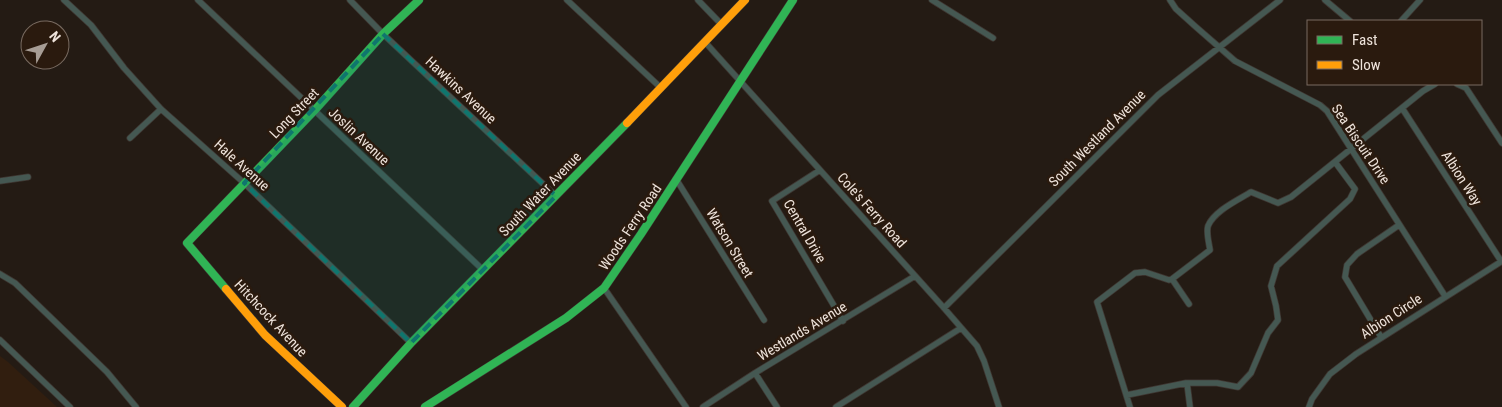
<svg xmlns="http://www.w3.org/2000/svg" width="1502" height="407" font-family="'Roboto Condensed',sans-serif">
	<style>
		.built { fill: #311e0f }
		.lines { fill: none; stroke-linecap: round; stroke-linejoin: round }
		.street-casing { stroke: #3f3732; stroke-width: 7 }
		.fast-casing { stroke: #3f3732; stroke-width: 9 }
		.slow-casing { stroke: #3f3732; stroke-width: 9 }
		.street { stroke: #455852; stroke-width: 5.5 }
		.fast { stroke: #30b455; stroke-width: 8 }
		.slow { stroke: #ff9f0a; stroke-width: 8 }
		.marked { fill: #0f766e; fill-opacity: 0.2; stroke: #0f766e; stroke-width: 4; stroke-dasharray: 10 6; stroke-linejoin: round }
		.labels { text-anchor: middle; stroke-width: 5; stroke-linejoin: round; paint-order: stroke }
		.street-label { font-size: 14px; fill: #eee3db; stroke: #2a1a0e }
	</style>
	<rect width="100%" height="100%" fill="#241b14"/>
	<path class="built" d="M0 356 8 362 57 407H0Z"/>
	<g class="lines">
		<g class="street-casing">
			<path id="street" d="M64 0 91 25 124 68 161 109 244 183 411 343
				M198 0 482 269
				M350 0 383 34 556 196
				M567 0 660 87
				M698 0 722 25
				M932 0 993 38
				M1170 0 1176 9 1196 27 1235 61 1320 105 1327 111 1445 296
				M1325 0 1350 21
				M1401 21 1420 0
				M705 42 944 308 977 346 984 361 999 407
				M1457 84 1466 88 1502 143
				M1402 108 1501 261
				M130 138 161 109
				M820 170 772 201 843 321
				M676 179 764 320
				M0 181 28 177
				M0 274 15 283 107 372 136 407
				M1172 279 1189 304
				M604 288 686 407
				M944 308 1158 95 1280 0
				M1381 337 1345 277 1347 265 1357 254 1399 225
				M0 340 70 407
				M755 373 777 407
				M1187 383 1190 407
				M1127 395 1186 383H1217L1238 387 1251 373 1268 333 1278 320 1276 306 1271 286 1277 266 1350 199 1355 189 1335 162
				M703 407 755 373 915 276
				M836 407 961 328
				M1130 407 1097 302 1135 273 1145 272 1169 280 1172 279 1210 250C1209 243 1206 233 1208 226 1214 211 1238 200 1251 192L1278 203 1291 197 1423 91 1435 84
				M1309 407 1312 399 1330 374 1356 354 1502 261"/>
		</g>
		<g class="fast-casing">
			<path id="fast" d="M226 289 187 243 314 111 383 34 419 0
				M353 407 411 343 627 123
				M425 407 566 318 604 288 641 234 793 0"/>
		</g>
		<g class="slow-casing">
			<path id="slow" d="M627 123 745 0
				M226 289 265 335 342 407"/>
		</g>
		<use href="#street" class="street"/>
		<use href="#fast" class="fast"/>
		<use href="#slow" class="slow"/>
	</g>
	<path class="marked" d="M383 34 556 196 411 343 244 183Z"/>
	<g class="labels">
		<g class="street-label">
			<text transform="translate(461 90) rotate(43)" y="5">Hawkins Avenue</text>
			<text transform="translate(294 113) rotate(-46)" y="5">Long Street</text>
			<text transform="translate(359 136) rotate(43)" y="5">Joslin Avenue</text>
			<text transform="translate(1097 138) rotate(-45)" y="5">South Westland Avenue</text>
			<text transform="translate(1361 144) rotate(56)" y="5">Sea Biscuit Drive</text>
			<text transform="translate(242 165) rotate(42)" y="5">Hale Avenue</text>
			<text transform="translate(1462 178) rotate(57)" y="5">Albion Way</text>
			<text transform="translate(540 194) rotate(-46)" y="5">South Water Avenue</text>
			<text transform="translate(872 210) rotate(48)" y="5">Cole's Ferry Road</text>
			<text transform="translate(630 227) rotate(-56)" y="5">Woods Ferry Road</text>
			<text transform="translate(805 231) rotate(60)" y="5">Central Drive</text>
			<text transform="translate(730 243) rotate(59)" y="5">Watson Street</text>
			<text transform="translate(1391 316) rotate(-33)" y="5">Albion Circle</text>
			<text transform="translate(271 318) rotate(47)" y="5">Hitchcock Avenue</text>
			<text transform="translate(802 331) rotate(-31)" y="5">Westlands Avenue</text>
		</g>
	</g>
	<rect x="1307" y="20" width="175" height="65" fill="#2a1a0e" stroke="#786a60"/>
	<rect x="1317" y="36" width="25" height="8" fill="#30b455" stroke="#786a60"/>
	<text x="1352" y="45" font-size="15" fill="#eee3db">Fast</text>
	<rect x="1317" y="61" width="25" height="8" fill="#ff9f0a" stroke="#786a60"/>
	<text x="1352" y="70" font-size="15" fill="#eee3db">Slow</text>
	<g transform="translate(45 45) rotate(50)"><circle r="24" fill="#2a1a0e" stroke="#786a60"/>
	<path d="M0-4L9 19L0 12L-9 19Z" fill="#a79d95"/>
	<text y="-8" font-size="14" font-weight="bold" text-anchor="middle" fill="#eee3db">N</text>
	</g>
</svg>
